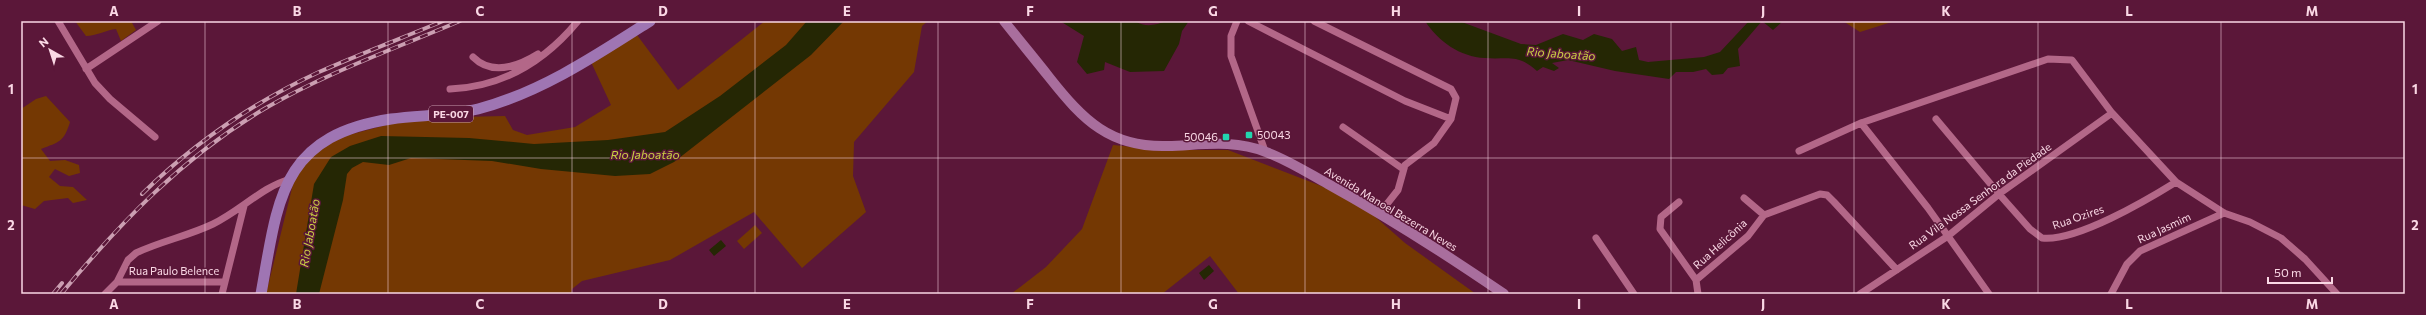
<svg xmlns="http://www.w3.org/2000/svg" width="2426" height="315" font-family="Commissioner,sans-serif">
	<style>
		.green { fill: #743803 }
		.water { fill: #252704 }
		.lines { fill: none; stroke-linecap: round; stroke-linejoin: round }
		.street { stroke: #b36788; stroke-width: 7 }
		.secondary { stroke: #a96e9d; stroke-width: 10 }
		.primary { stroke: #9f75b3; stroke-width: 11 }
		.rail-casing { stroke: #cb9fb2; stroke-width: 4 }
		.rail { stroke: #5b1739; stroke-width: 2.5; stroke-dasharray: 8; stroke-linecap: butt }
		.grid { fill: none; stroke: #fad8e5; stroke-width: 1; stroke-opacity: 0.55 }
		.poi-dot { fill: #22d5af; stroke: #5b1739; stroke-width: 1.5 }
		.labels { text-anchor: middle; stroke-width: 3; stroke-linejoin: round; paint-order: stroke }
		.shield { fill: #5b1739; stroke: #ca9eb1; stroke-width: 1 }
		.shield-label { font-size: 10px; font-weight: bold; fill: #fad8e5 }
		.poi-label { font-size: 11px; fill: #fad8e5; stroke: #5b1739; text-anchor: start }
		.street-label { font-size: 11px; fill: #fad8e5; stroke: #5b1739 }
		.water-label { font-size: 12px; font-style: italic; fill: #c8d242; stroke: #5b1739 }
		.neatline { fill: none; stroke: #fad8e5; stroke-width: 1.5 }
		.grid-label { font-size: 13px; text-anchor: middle; font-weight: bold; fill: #fad8e5 }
	</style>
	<rect width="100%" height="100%" fill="#5b1739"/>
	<path class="green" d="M75 21H131L136 30 121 41 116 29C106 30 96 36 86 36Z
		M765 21H928L922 26 914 72 854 142 853 176 866 212 802 268 754 212 670 260 582 281 572 289 571 294H266L295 176 312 155 337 138 394 123 459 117 505 116 513 130 527 135 575 127 611 105 591 62 637 35 678 90Z
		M1843 21H1895L1860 32Z
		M46 96 70 122C64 142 59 142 41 149L50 161 65 160 79 165 80 173 69 176 55 169 49 177 60 186 73 187 87 200 73 203 68 198 44 201 35 209 21 205V109L36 99Z
		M1113 145 1165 150H1228L1355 199 1405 243 1476 294H1239L1210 256 1162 294H1011L1046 267 1082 229Z
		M755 225 762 233 744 249 737 241Z"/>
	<path class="water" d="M807 21H844L811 55 674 162 650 174 615 176 541 169 492 161 411 158 389 165 363 162 352 168 347 174 343 200 319 294H296L314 184 331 157 350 146 381 136 469 138 534 144 608 140 665 132 720 96 786 45Z
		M1060 21H1135C1146 28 1155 25 1167 21 1173 19 1183 21 1189 21L1182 31 1179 44 1164 71 1130 72 1105 62 1104 70 1087 74 1077 62 1084 36Z
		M1425 21H1459L1521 44 1536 45 1563 34 1583 40 1594 34 1612 39 1622 51 1636 47 1639 60 1648 62 1704 57 1720 52 1749 21H1783L1773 30 1762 21 1738 49 1740 66 1728 68 1723 74 1712 75 1706 69 1693 72H1676L1669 79 1615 71 1568 60 1552 63 1559 68 1554 71 1543 67 1537 71C1517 53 1508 60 1485 58 1460 57 1438 41 1425 21Z
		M721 240 726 246 714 256 709 250Z
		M1209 265 1214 271 1204 280 1199 273Z"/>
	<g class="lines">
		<path class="street" d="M58 21 95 83 110 99 155 137
			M1237 21 1231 36V56L1265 151
			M1248 21 1405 101 1451 119 1456 98 1451 89 1314 21
			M473 57C492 76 517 67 538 54
			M86 69 158 21
			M450 89C503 87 544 62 578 21
			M1936 119 1999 194 2030 229 2042 238C2076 242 2147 200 2176 182
			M1861 123 1928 208 1989 294
			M1343 127 1403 169
			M1799 151 1861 123 2048 59 2072 60 2112 113 2176 182 2224 213 2250 222 2281 238 2305 259 2337 294
			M1744 198 1764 215
			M1679 202 1661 217 1660 229 1696 280 1698 294
			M1379 214 1398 190 1405 165 1434 143 1451 119
			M1596 238 1634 294
			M1696 280 1748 236 1764 215 1820 194 1827 195 1834 202 1897 270
			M117 282H225L244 206
			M105 294 117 282 128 260 136 253C161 241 188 236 213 224 240 211 262 187 290 179
			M222 294 225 282
			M1860 294 1948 236 1999 194 2112 113
			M2111 294 2127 264 2140 251 2224 213"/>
		<path class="secondary" d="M1004 21C1019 40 1034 58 1049 77 1083 120 1110 148 1168 146 1202 145 1233 139 1266 152 1288 160 1308 173 1328 184 1388 217 1447 255 1504 294"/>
		<path class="primary" d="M261 294C278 200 280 136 391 119 420 115 449 116 478 109 540 93 597 55 650 21"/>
		<g class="rail-casing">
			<path id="rail" d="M142 194C193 144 254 102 319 72 360 54 402 38 443 21
				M53 294 62 283
				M61 294C120 223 183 157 264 109 326 73 394 49 460 21"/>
		</g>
		<use href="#rail" class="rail"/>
	</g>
	<path class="grid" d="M205 21V294M388 21V294M572 21V294M755 21V294M938 21V294M1121 21V294M1305 21V294M1488 21V294M1671 21V294M1854 21V294M2038 21V294M2221 21V294M21 158H2405"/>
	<g class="poi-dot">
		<rect x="1245" y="131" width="8" height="8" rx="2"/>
		<rect x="1222" y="133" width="8" height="8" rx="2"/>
	</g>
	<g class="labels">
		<rect class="shield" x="429" y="106" width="44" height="16" rx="3"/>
		<g class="shield-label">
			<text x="451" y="118">PE-007</text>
		</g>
		<g class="poi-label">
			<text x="1257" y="139">50043</text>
			<text x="1218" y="141" text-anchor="end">50046</text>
		</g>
		<g class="street-label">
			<text transform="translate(1980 196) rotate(-36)" y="4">Rua Vila Nossa Senhora da Piedade</text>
			<text transform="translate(1391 209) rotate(31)" y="4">Avenida Manoel Bezerra Neves</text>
			<text transform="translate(2078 217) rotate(-19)" y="4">Rua Ozires</text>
			<text transform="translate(2164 228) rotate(-25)" y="4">Rua Jasmim</text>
			<text transform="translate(1720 244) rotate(-42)" y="4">Rua Helicônia</text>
			<text x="174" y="275">Rua Paulo Belence</text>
		</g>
		<g class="water-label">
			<text transform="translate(1561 54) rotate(4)" y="4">Rio Jaboatão</text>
			<text x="645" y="159">Rio Jaboatão</text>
			<text transform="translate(310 233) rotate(-80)" y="4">Rio Jaboatão</text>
		</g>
	</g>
	<rect width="2426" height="315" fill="none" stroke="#5b1739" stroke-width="44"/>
	<g transform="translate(50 50) rotate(321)" stroke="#5b1739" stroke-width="3" paint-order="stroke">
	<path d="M0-3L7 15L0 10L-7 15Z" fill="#fad8e5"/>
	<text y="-6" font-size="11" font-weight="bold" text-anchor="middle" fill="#fad8e5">N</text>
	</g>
	<path d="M2268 277v6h64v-6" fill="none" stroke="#fad8e5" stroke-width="2"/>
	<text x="2274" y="277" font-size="12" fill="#fad8e5" stroke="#5b1739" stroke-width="3" paint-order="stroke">50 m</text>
	<rect x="22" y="22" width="2382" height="271" class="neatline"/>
	<g class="grid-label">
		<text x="114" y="16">A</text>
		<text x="297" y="16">B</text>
		<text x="480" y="16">C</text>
		<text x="663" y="16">D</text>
		<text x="847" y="16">E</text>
		<text x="1030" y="16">F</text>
		<text x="1213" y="16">G</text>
		<text x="1396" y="16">H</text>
		<text x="1579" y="16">I</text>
		<text x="1763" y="16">J</text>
		<text x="1946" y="16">K</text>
		<text x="2129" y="16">L</text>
		<text x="2312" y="16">M</text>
		<text x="11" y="94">1</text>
		<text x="2415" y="94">1</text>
		<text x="11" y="230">2</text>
		<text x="2415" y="230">2</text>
		<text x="114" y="309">A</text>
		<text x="297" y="309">B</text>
		<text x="480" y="309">C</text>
		<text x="663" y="309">D</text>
		<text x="847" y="309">E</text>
		<text x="1030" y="309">F</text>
		<text x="1213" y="309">G</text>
		<text x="1396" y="309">H</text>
		<text x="1579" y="309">I</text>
		<text x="1763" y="309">J</text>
		<text x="1946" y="309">K</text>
		<text x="2129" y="309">L</text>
		<text x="2312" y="309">M</text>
	</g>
</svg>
